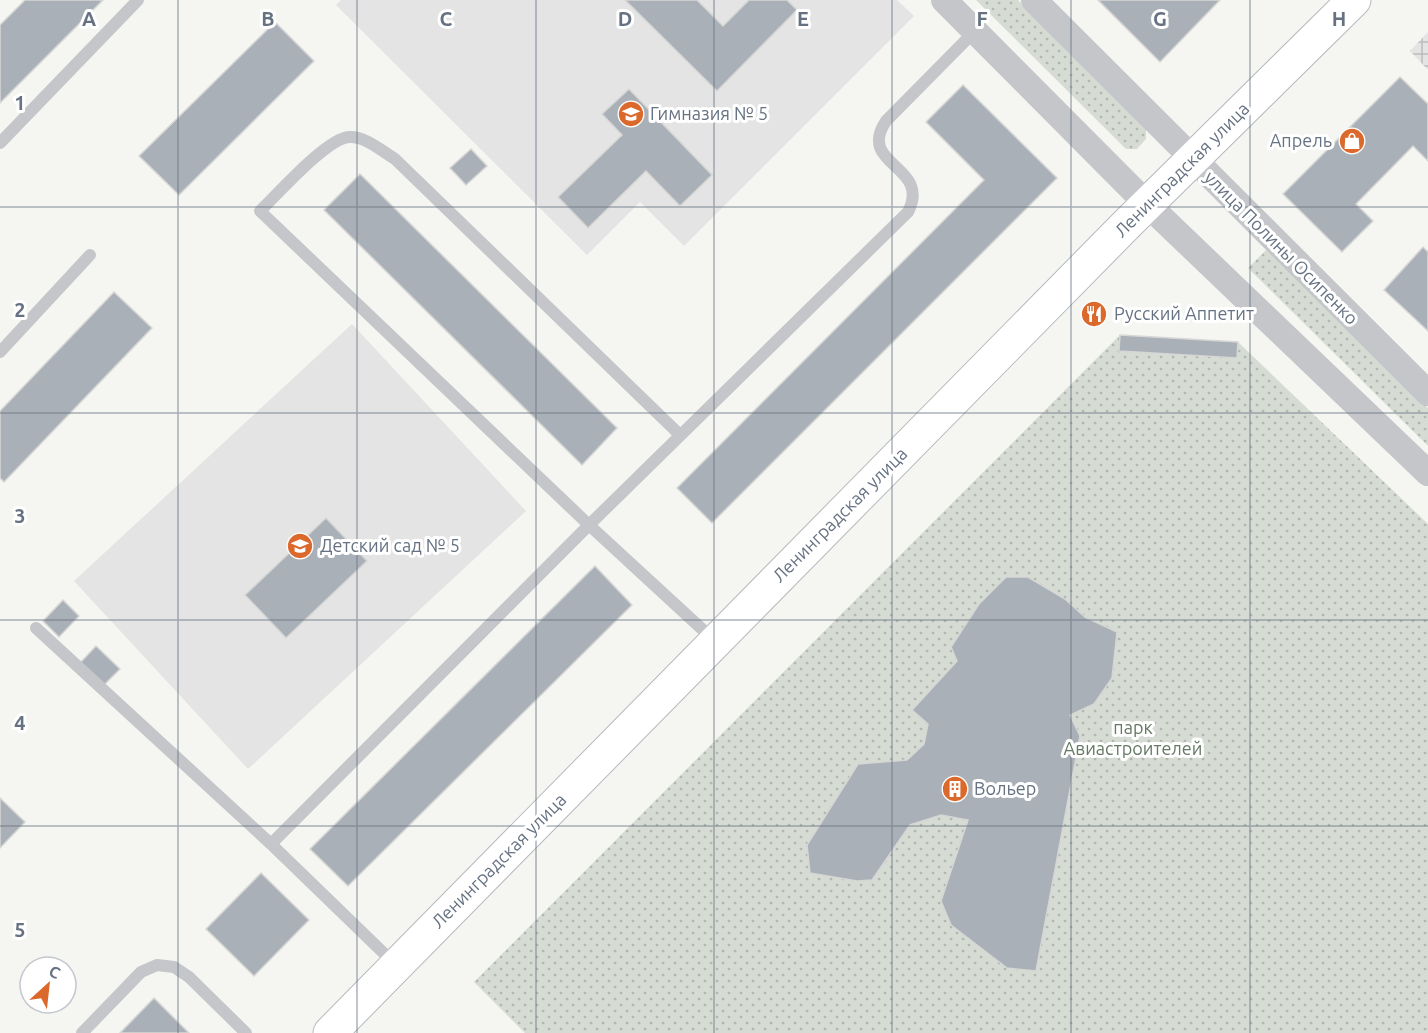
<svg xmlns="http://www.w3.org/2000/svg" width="1428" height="1033" font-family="Ubuntu,sans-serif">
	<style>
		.built { fill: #e3e4e3 }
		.industrial { fill: url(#industrial-grid) }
		.park { fill: url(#park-dots) }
		.building { fill: #aab0b7; stroke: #d6d7d5; stroke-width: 1.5 }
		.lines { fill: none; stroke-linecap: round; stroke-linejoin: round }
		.secondary-casing { stroke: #b6b9be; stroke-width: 35 }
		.service { stroke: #c4c6ca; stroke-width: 12 }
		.minor { stroke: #c4c6ca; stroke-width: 26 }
		.secondary { stroke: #fff; stroke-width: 33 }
		.grid { fill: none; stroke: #667282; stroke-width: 1.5; stroke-opacity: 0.55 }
		.labels { text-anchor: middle; stroke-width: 6; stroke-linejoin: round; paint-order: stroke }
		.poi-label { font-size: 18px; fill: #667282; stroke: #fff; text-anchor: start }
		.street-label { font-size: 18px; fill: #667282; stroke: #fff }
		.park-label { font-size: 18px; fill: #667964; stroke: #fff }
		.grid-label { font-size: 20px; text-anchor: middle; font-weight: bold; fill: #667282; stroke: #fff; stroke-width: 6; stroke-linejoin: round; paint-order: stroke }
	</style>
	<defs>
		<pattern id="industrial-grid" width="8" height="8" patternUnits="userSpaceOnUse" patternTransform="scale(1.5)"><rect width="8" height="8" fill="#e3e4e3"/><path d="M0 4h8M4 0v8" fill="none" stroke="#bcbdbd"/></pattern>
		<pattern id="park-dots" width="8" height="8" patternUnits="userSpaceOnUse" patternTransform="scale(1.5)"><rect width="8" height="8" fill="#d6dcd3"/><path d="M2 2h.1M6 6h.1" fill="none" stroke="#b1b7b1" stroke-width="1.8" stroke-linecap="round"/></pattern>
	</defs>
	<rect width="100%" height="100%" fill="#f5f5f2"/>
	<path class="built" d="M341 0H897L914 16 684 246 640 202 587 255 336 5Z
		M352 324 526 511 248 769 74 581Z"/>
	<path class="industrial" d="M1428 32V70L1410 51Z"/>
	<path class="park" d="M976 0H1018L1146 128V139L1137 149H1126Z
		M1267 249 1428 408V446L1248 268Z
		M1120 335 1238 342 1428 524V1033H525L474 982Z"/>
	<path class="building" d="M25 0H103L0 103V25Z
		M625 0H697L723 26 749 0H787L797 10 717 91Z
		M1098 0H1220L1160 62Z
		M275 22 314 61 179 195 139 156Z
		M1400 77 1428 104V161L1413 146 1356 204 1373 221 1342 252 1283 194Z
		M963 85 1057 178 712 523 677 488 984 180 926 122Z
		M629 89 712 175 680 206 646 171 588 228 558 197 622 135 602 114Z
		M471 149 487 166 466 185 450 168Z
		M360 174 617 428 582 465 324 210Z
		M1423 247 1428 252V331L1384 290Z
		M114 292 152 328 4 482 0 478V411Z
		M1120 335 1238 342 1237 358 1119 351Z
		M326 518 367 561 286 638 245 595Z
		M595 566 632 605 348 886 310 849Z
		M1006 577H1028L1065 599 1085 617 1117 632 1112 678 1094 704 1070 715 1080 736 1036 971 1007 968 951 925 941 901 968 820 941 815 910 825 872 880 857 881 810 873 807 845 858 764 907 760 924 744 928 724 912 710 957 661 951 647 979 604Z
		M63 600 79 616 59 637 43 621Z
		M96 646 120 669 103 686 80 663Z
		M0 798 25 822 0 848Z
		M261 873 309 920 254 976 206 929Z
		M154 998 189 1033H120Z"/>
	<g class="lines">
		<g class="secondary-casing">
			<path id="secondary" d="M330 1033 1126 225 1354 0"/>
		</g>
		<path class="service" d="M0 143 138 0
			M0 352 90 255
			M680 435 395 159C382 151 365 136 349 137 327 138 277 195 260 211L589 525 715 641
			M36 628 271 844 396 965
			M271 844 589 525 908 212C932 165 856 166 886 121L975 31
			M82 1033 141 972 157 965 174 967 189 977 246 1033"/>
		<path class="minor" d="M944 0 1147 204 1428 473
			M1034 0 1428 393"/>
		<use href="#secondary" class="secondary"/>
	</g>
	<path class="grid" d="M178 0V1033M357 0V1033M536 0V1033M714 0V1033M892 0V1033M1071 0V1033M1250 0V1033M0 207H1428M0 413H1428M0 620H1428M0 826H1428"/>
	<defs>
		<g id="school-disc" transform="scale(1.35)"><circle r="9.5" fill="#db692c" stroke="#fff"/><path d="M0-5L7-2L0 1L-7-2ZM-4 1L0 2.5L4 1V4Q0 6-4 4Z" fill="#fff"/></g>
		<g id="shop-disc" transform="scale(1.35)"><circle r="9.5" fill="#db692c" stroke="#fff"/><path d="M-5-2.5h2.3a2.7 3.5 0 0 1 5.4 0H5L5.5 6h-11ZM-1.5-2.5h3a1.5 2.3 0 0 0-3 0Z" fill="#fff"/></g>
		<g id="restaurant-disc" transform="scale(1.35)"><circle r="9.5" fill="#db692c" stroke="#fff"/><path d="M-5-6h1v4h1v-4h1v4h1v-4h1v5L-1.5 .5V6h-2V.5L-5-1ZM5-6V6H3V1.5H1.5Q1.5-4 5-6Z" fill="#fff"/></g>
		<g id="building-disc" transform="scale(1.35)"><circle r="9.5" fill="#db692c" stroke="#fff"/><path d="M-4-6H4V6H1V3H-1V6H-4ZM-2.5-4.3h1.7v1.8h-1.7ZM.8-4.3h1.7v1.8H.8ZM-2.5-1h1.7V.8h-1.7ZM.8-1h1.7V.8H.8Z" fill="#fff"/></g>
	</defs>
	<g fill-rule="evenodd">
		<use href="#school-disc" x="631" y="114"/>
		<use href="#shop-disc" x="1352" y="141"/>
		<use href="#restaurant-disc" x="1094" y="314"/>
		<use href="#school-disc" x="300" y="546"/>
		<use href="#building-disc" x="955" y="789"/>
	</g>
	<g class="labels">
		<g class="poi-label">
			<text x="650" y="120">Гимназия № 5</text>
			<text x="1332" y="147" text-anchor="end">Апрель</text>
			<text x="1114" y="320">Русский Аппетит</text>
			<text x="320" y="552">Детский сад № 5</text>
			<text x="974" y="795">Вольер</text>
		</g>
		<g class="street-label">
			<text transform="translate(1182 170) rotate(-45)" y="6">Ленинградская улица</text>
			<text transform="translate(1281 248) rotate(45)" y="6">улица Полины Осипенко</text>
			<text transform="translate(840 515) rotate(-45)" y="6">Ленинградская улица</text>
			<text transform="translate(499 861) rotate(-45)" y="6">Ленинградская улица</text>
		</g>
		<g class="park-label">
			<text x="1133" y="734">парк<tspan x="1133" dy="21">Авиастроителей</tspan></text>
		</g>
	</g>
	<g class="grid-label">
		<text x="89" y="26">A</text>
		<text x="268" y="26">B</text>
		<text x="446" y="26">C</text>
		<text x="625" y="26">D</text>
		<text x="803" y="26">E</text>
		<text x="982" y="26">F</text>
		<text x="1160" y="26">G</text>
		<text x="1339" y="26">H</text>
		<text x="20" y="110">1</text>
		<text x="20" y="317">2</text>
		<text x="20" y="523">3</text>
		<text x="20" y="730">4</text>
		<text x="20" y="937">5</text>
	</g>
	<g transform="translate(48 985) rotate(27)"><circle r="28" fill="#ffffff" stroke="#c2c7cd" stroke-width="1.5"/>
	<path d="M0-4.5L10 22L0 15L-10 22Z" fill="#db692c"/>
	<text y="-9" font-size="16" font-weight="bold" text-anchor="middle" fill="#667282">С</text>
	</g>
</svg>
